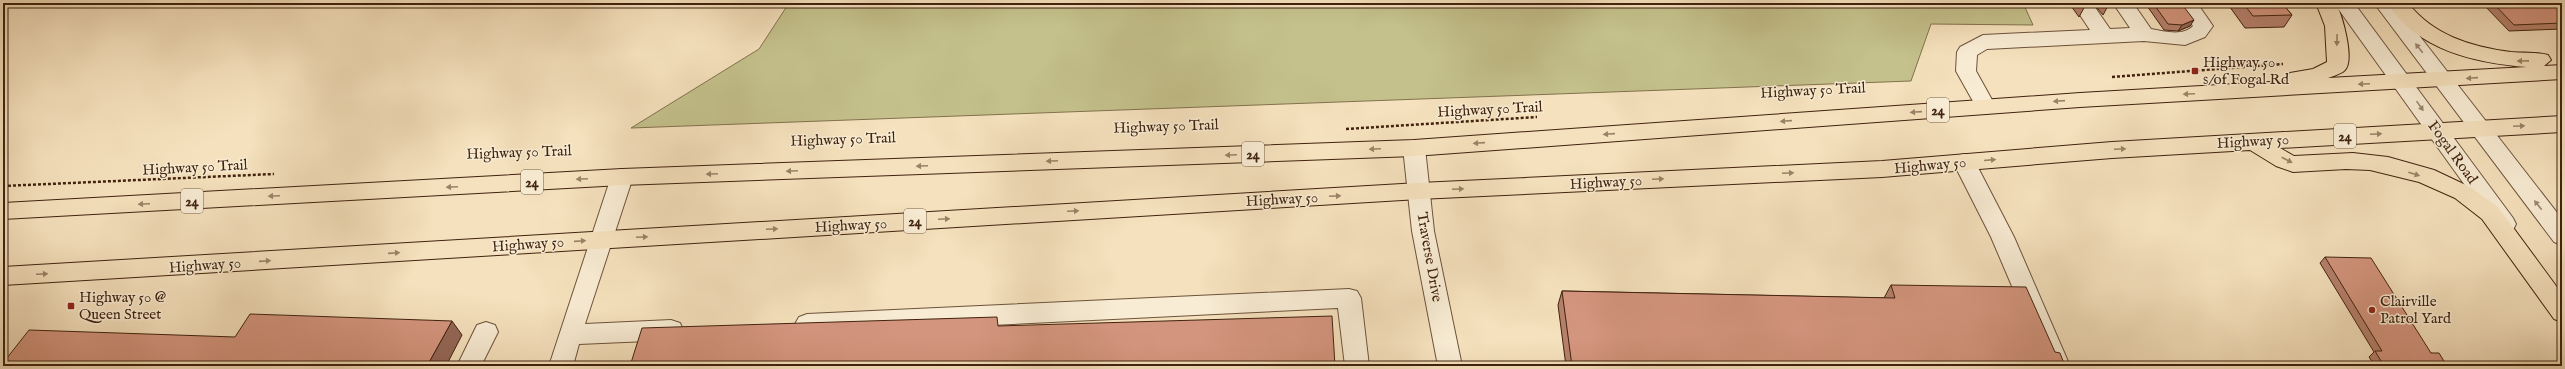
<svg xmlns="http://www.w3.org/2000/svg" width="2565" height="369" font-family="'IM FELL English',serif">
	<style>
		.green { fill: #c4c18c; stroke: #82724d }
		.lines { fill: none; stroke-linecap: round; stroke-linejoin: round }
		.minor-casing { stroke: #6d523a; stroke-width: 2 }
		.major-casing { stroke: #40220e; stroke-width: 2 }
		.path { stroke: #40220e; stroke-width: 2.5; stroke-dasharray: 3 2; stroke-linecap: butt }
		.minor { fill: #f8ecd4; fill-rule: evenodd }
		.major { fill: #f5e1bd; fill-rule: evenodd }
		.wall { fill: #b6806c; stroke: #40220e }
		.shaded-wall { fill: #946858; stroke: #40220e }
		.building { fill: #d4957e; stroke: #40220e }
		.oneway { fill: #9a8266 }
		.oneway2 { fill: #9c8771 }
		.poi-dot { fill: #8f2418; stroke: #f8ecd4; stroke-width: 1.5 }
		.labels { text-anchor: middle; stroke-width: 3; stroke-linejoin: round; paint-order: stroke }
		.shield { fill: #f8ecd4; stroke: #775f49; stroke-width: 1 }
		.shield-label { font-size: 14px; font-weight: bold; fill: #40220e }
		.poi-label { font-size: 15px; fill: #40220e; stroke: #f8ecd4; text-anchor: start }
		.street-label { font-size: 15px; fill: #40220e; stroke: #f8ecd4 }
	</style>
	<rect width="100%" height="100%" fill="#f5e1bd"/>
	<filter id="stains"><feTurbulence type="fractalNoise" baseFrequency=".005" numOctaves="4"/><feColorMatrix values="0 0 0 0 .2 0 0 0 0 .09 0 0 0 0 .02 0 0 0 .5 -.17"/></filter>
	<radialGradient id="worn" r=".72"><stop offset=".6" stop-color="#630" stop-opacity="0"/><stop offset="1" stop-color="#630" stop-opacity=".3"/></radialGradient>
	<path class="green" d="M789 3H2023L2033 25 1931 24 1911 81 631 128 759 49Z"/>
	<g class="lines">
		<g class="minor-casing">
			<path id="minor" d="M2072 3H2092L2110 29 2130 28 2113 3H2133L2151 29C2164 31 2182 37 2193 26L2177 3H2197L2213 26 2205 37 2185 45 2144 41 1987 49 1977 55 1976 71 1996 107 1993 112 1986 114 1979 112 1956 71 1957 52 1960 47 1983 35 2090 30Z
				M2334 3H2354L2513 218 2516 224 2513 230 2505 233 2497 230Z
				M2374 3H2394L2562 219V245L2554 242Z
				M1414 140 1422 142 1425 148 1434 231 1462 366H1438L1412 231 1403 148 1406 142Z
				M1964 154 1972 156 2014 237 2070 366H2046L1991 237 1953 162 1956 156Z
				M622 169 630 171 633 177 585 324 671 320 680 323 683 330 680 337 671 340 579 344 573 366H549L611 177 614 171Z
				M1349 289 1357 291 1361 298 1369 366H1345L1338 308 807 334 799 331 795 324 799 317 807 314Z
				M486 322 495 325 498 332 481 366H457L477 325Z"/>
		</g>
		<g class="major-casing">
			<path id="major" d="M2316 3H2336C2342 15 2355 59 2345 70 2341 74 2333 76 2328 78L2527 67C2475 63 2417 50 2387 3H2408C2433 35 2471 47 2511 52 2524 53 2536 52 2548 55L2551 60 2544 66 2562 65V79L2080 107 1414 156 622 185 3 219V203L622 169 1414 140 2080 93 2288 81 2287 78 2290 73 2313 69 2327 62 2325 26Z
				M2562 116V132L2280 148 2294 156 2353 153 2388 157 2434 170 2470 187 2498 207 2562 294V322L2554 319 2482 219 2455 198 2419 182 2370 170 2346 169 2293 172 2276 166 2250 150 2112 158 1882 177 1419 199 3 285V267L1419 183 1882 161 2112 142Z"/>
		</g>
		<path class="path" d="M2112 77 2283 64
			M1346 129 1537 117
			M3 186 274 174"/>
		<use href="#minor" class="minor"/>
		<use href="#major" class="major"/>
	</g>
	<path class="wall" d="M2069 3H2084L2085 6 2079 17Z
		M2093 3H2108L2109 4 2103 15Z
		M2145 3H2181L2190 26 2178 31 2164 30Z
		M2227 3H2282L2292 15 2284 27 2245 28Z
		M2482 3H2562V29L2509 31Z
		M2325 257 2431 353 2447 366H2375L2369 357 2374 352 2320 263Z
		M1891 285 2055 352 2065 366H1566L1558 305 1562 291 1884 298Z"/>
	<path class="shaded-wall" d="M2194 20 2190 26 2178 31 2182 25Z
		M452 321 462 335 446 366H427Z"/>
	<path class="building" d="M2153 3H2181L2194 20 2182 25 2168 24Z
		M2243 3H2282L2292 15 2253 16Z
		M2493 3H2562V23L2514 25Z
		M2325 257 2371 258 2431 353H2439L2447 366H2384L2375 351H2382Z
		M1891 285 2026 287 2055 352 2060 353 2065 366H1572L1562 291 1895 298Z
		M250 314 452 321 427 366H3V363L29 330 235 337Z
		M1332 316 1335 366H630L642 328 997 317 998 326Z"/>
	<defs><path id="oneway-solid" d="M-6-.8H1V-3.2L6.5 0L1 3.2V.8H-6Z"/></defs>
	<g class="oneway">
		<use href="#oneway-solid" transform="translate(2337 40) rotate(91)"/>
		<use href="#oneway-solid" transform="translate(2523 61) rotate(179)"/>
		<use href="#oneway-solid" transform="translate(2472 78) rotate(176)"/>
		<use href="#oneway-solid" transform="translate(2364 84) rotate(177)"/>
		<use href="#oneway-solid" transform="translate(2189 94) rotate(177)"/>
		<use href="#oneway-solid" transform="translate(2059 101) rotate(176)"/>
		<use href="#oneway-solid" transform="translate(1916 112) rotate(176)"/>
		<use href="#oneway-solid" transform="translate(1786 121) rotate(176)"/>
		<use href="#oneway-solid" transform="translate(2519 126) rotate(-3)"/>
		<use href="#oneway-solid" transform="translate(1609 134) rotate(176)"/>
		<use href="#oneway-solid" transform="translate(2376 134) rotate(-3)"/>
		<use href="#oneway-solid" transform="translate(1479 143) rotate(176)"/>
		<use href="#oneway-solid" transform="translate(1375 149) rotate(178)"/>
		<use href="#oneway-solid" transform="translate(2120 149) rotate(-3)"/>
		<use href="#oneway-solid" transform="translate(1231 155) rotate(178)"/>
		<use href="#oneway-solid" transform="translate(1990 160) rotate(-5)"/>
		<use href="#oneway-solid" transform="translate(2287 160) rotate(27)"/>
		<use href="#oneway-solid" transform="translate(1052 161) rotate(178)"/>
		<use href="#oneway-solid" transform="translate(922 166) rotate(178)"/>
		<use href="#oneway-solid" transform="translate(792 171) rotate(178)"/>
		<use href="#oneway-solid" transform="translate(1788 173) rotate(-3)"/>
		<use href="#oneway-solid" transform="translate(712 174) rotate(178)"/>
		<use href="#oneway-solid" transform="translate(2414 174) rotate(18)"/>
		<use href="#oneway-solid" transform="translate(582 179) rotate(177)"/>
		<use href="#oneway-solid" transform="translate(1658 179) rotate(-3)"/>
		<use href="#oneway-solid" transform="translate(452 187) rotate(177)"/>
		<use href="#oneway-solid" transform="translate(1458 189) rotate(-3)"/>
		<use href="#oneway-solid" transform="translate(274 196) rotate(177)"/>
		<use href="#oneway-solid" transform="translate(1335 196) rotate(-3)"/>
		<use href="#oneway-solid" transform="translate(144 204) rotate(177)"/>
		<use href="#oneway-solid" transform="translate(1073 211) rotate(-3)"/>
		<use href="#oneway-solid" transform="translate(944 219) rotate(-3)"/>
		<use href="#oneway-solid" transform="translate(772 229) rotate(-3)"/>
		<use href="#oneway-solid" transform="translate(642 237) rotate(-3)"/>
		<use href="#oneway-solid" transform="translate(580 241) rotate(-4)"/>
		<use href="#oneway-solid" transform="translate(394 253) rotate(-4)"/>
		<use href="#oneway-solid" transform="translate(265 261) rotate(-4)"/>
		<use href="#oneway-solid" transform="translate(42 274) rotate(-3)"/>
	</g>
	<g class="oneway2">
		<use href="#oneway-solid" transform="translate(2419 48) rotate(-128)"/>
		<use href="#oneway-solid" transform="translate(2420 106) rotate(55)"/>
		<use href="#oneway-solid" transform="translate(2538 205) rotate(-128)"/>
	</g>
	<g class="poi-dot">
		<rect x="2191" y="67" width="8" height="8" rx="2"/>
		<rect x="67" y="302" width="8" height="8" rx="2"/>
		<circle cx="2372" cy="310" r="4"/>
	</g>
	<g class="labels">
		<g class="shield">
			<rect x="1927" y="98" width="22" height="24" rx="3"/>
			<rect x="2334" y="124" width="22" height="24" rx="3"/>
			<rect x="1242" y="142" width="22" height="24" rx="3"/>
			<rect x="521" y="170" width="22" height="24" rx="3"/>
			<rect x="181" y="189" width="22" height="24" rx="3"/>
			<rect x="904" y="209" width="22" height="24" rx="3"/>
		</g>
		<g class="shield-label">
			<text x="1938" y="115">24</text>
			<text x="2345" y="141">24</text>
			<text x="1253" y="159">24</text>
			<text x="532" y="187">24</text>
			<text x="192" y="206">24</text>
			<text x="915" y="226">24</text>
		</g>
		<g class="poi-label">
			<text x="2203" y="67">Highway 50<tspan x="2203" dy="17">s/of Fogal Rd</tspan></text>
			<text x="79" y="302">Highway 50 @<tspan x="79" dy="17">Queen Street</tspan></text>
			<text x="2380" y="306">Clairville<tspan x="2380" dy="17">Patrol Yard</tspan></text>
		</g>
		<g class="street-label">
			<text transform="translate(1813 90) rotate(-3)" y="5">Highway 50 Trail</text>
			<text transform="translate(1490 109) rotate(-3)" y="5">Highway 50 Trail</text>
			<text transform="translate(1166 126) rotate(-2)" y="5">Highway 50 Trail</text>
			<text transform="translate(843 139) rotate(-2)" y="5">Highway 50 Trail</text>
			<text transform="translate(2253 141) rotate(-3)" y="5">Highway 50</text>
			<text transform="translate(519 152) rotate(-2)" y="5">Highway 50 Trail</text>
			<text transform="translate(2453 152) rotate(54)" y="5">Fogal Road</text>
			<text transform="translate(1930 165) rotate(-5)" y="5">Highway 50</text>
			<text transform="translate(195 167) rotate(-3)" y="5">Highway 50 Trail</text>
			<text transform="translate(1606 182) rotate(-3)" y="5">Highway 50</text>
			<text transform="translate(1282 199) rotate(-3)" y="5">Highway 50</text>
			<text transform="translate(851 225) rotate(-3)" y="5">Highway 50</text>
			<text transform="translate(528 244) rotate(-4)" y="5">Highway 50</text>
			<text transform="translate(1430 257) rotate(80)" y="5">Traverse Drive</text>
			<text transform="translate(205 265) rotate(-4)" y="5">Highway 50</text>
		</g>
	</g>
	<rect width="2565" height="369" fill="none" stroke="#f5e1bd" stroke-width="16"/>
	<rect x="4" y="4" width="2557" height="361" fill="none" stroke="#40220e" stroke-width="2"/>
	<rect x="8" y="8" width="2549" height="353" fill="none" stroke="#40220e"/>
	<rect width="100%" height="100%" filter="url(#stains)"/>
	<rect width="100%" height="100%" fill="url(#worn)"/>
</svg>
